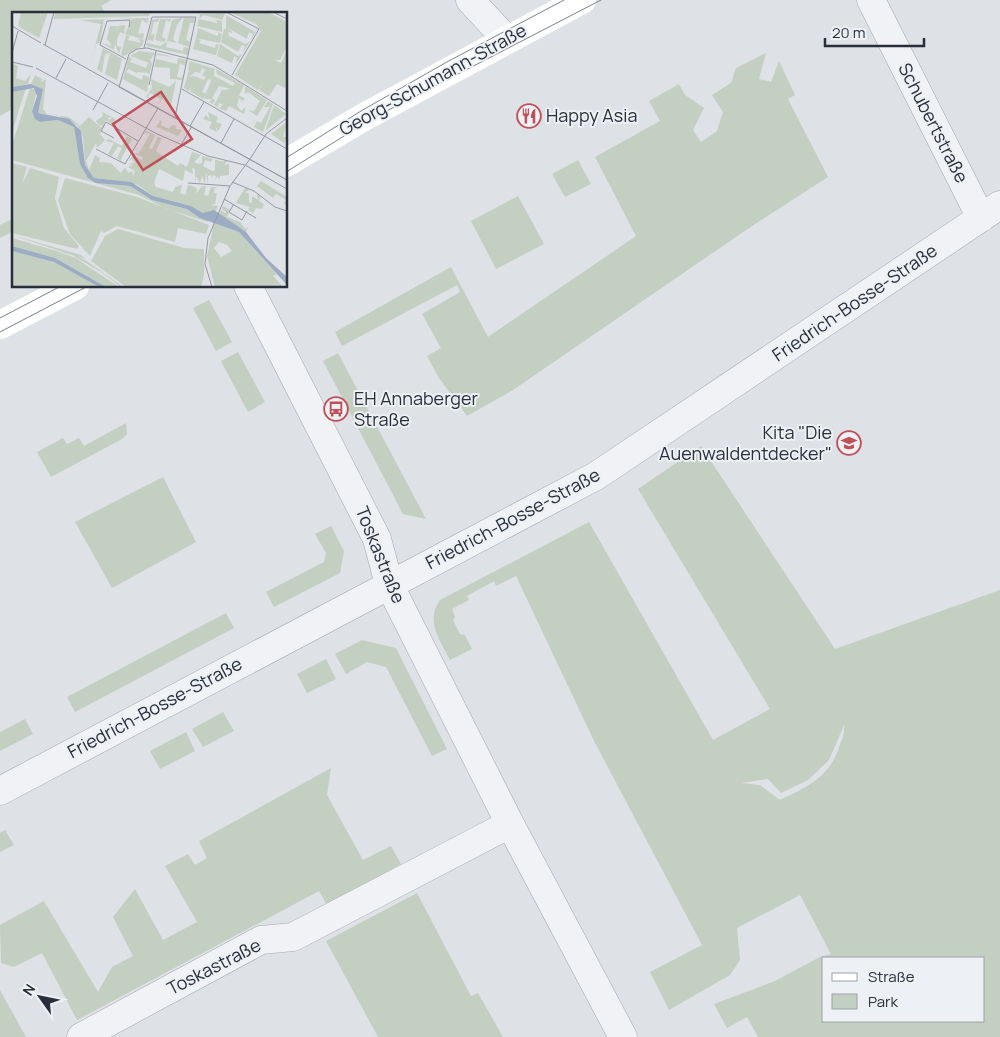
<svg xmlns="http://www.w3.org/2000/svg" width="1000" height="1037" font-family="Manrope,sans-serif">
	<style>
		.green { fill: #c3cfc0; fill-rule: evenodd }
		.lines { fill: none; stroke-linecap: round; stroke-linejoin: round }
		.minor-casing { stroke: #a4a8af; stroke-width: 29 }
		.minor { stroke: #f0f2f5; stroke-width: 28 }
		.secondary { stroke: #fff; stroke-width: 28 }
		.tram { stroke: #79808e; stroke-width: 1 }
		.labels { text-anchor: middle; stroke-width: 4; stroke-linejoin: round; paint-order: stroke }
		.street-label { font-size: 18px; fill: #292e3b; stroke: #edf0f4 }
		.poi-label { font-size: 18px; fill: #292e3b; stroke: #edf0f4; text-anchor: start }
		.inset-road { fill: none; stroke: #9699a2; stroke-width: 1 }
		.view { fill: #c04f57; fill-opacity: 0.15; stroke: #c04f57; stroke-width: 2.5 }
		.inset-edge { fill: none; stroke: #292e3b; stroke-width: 2.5 }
	</style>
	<rect width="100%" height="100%" fill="#dee1e6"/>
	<path class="green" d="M0 0H111L101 6 106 14H14V108L0 116Z
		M766 53 759 79 771 82 779 61 795 95 788 99 828 177 749 228 513 390 467 416 439 378 427 356 441 348 422 314 460 292 457 285 342 346 335 332 451 267 488 337 636 236 595 157 660 121 649 101 679 84 685 95 704 108 693 130 701 142 717 131 723 112 712 95 731 83 736 68Z
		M578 160 591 184 565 197 552 174Z
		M518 196 544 244 496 269 471 221Z
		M14 218V231L0 238V225Z
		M209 300 232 342 216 351 193 308Z
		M238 352 265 402 248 412 221 361Z
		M338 353 426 519 403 514 323 361Z
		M126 423 127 434 122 439 51 477 37 452 63 438 67 444 79 438 84 446Z
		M701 446 835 649 1000 590V1037H758L747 1017 727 1028 714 1004 775 981 820 957 831 954 800 895 737 928 740 960 730 975 669 1010 650 972 702 945 594 741 516 576 496 586 494 581 467 596 469 600 452 609 455 617 453 620 460 634 465 635 472 649 450 660C440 640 425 621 440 600L589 522 713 740 770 709 638 489ZM844 725C845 733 842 740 839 747 830 777 807 787 780 800L760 785 741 783 768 779 781 793 808 780 829 760ZM984 958V1021H824V958Z
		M163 477 196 542 112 588 75 522Z
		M331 526 344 551 340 573 274 607 266 592 324 562 326 553 315 534Z
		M226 613 234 628 75 712 67 697Z
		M362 640 396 648 447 749 432 756 386 667 367 662 346 674 335 654Z
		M326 659 336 679 307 693 297 674Z
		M223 712 234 731 203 747 192 729Z
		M25 719 33 734 0 751V732Z
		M186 732 195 751 160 769 150 751Z
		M331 768 327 795 363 860 391 846 401 864 327 905 319 891 77 1020 42 953 14 967 1 963 0 925 44 901 98 992 112 967 133 956 113 917 135 889 163 940 197 922 165 866 188 854 195 865 207 858 199 841Z
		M5 830 14 845 0 852V833Z
		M417 893 471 996 478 993 503 1037H378L326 941Z
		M0 990 26 1037H0Z"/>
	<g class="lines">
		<g class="minor-casing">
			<path id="minor" d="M470 0 506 39
				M871 0 981 218
				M248 286 377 539 389 584 510 824 623 1037
				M0 791 596 476 1000 205
				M81 1037 261 940 293 937 510 824"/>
		</g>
		<use href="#minor" class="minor"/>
		<path class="secondary" d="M286 163 364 117 582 0
			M0 325 75 286"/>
		<path class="tram" d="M286 158 361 111 445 63 564 0
			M286 172 373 118 601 0
			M0 318 61 286
			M0 332 88 286"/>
	</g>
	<defs>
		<g id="restaurant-ring" transform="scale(1.25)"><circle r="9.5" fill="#edf0f4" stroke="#c04f57" stroke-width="1.5"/><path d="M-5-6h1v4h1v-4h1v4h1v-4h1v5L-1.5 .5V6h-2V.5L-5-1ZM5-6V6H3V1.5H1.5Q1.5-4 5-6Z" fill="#c04f57"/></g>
		<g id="bus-ring" transform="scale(1.25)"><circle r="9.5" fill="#edf0f4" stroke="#c04f57" stroke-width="1.5"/><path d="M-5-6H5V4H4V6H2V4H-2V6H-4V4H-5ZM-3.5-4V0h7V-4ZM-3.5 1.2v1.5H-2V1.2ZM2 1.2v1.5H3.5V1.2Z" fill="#c04f57"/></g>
		<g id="school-ring" transform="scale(1.25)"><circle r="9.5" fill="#edf0f4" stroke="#c04f57" stroke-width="1.5"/><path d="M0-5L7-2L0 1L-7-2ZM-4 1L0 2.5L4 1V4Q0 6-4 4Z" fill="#c04f57"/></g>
	</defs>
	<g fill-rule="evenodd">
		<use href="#restaurant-ring" x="529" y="116"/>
		<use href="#bus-ring" x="336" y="409"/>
		<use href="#school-ring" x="849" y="443"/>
	</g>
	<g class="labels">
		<g class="street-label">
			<text transform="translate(433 80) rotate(-29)" y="6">Georg-Schumann-Straße</text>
			<text transform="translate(933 123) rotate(63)" y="6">Schubertstraße</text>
			<text transform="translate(855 303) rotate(-34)" y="6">Friedrich-Bosse-Straße</text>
			<text transform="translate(513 519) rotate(-28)" y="6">Friedrich-Bosse-Straße</text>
			<text transform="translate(380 555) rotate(68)" y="6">Toskastraße</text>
			<text transform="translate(155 708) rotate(-28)" y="6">Friedrich-Bosse-Straße</text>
			<text transform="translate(214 967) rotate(-27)" y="6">Toskastraße</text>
		</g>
		<g class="poi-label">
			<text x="546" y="122">Happy Asia</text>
			<text x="354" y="405">EH Annaberger<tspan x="354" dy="21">Straße</tspan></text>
			<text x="832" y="439" text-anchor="end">Kita "Die<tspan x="832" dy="21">Auenwaldentdecker"</tspan></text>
		</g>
	</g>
	<g transform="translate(12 12)">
		<rect width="275" height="275" fill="#dee1e6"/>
		<path d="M9 0H36L27 26 18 21 20 18 17 21 6 14ZM43 0H138L137 4 42 7ZM218 0H256L275 10V35L268 48H263L269 51 275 38V77L265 72 257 84 247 78 251 71 246 78 223 63 249 19 244 12ZM213 1 210 8 192 3 187 7 205 11 204 8 210 9V20L185 14 188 2ZM214 3 243 20 245 17 239 29 241 22 237 20 235 27 216 16 221 21 216 20 217 24 234 32 238 29 231 41 233 34 230 33 226 40 209 30 212 17H214ZM171 5 165 13 161 27 165 31 155 29 160 8ZM172 5 183 6 181 19 182 11H178L174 27 177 30 181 19 177 35 166 31ZM137 6 135 11 130 8 129 11 126 22 132 21 131 27 113 22 120 7H92L88 31 84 32 78 53 89 12 67 8ZM147 6 146 10H142L139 23 143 22 141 29 136 28 135 31 149 34 154 30 160 32 155 31 154 35 171 39 172 35 177 36 176 43 134 34 140 8ZM148 7H159L158 10 154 8 150 25 154 27 152 30 143 28ZM113 13 112 22 108 20 105 28V34L109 35 107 42 103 32 102 38 89 31 100 34 95 27 98 14H105V17L106 14ZM186 16 205 24 207 22 203 19 210 22 208 31 184 26ZM114 23 118 24 116 28 129 31 126 26 132 28 130 34 112 44 109 43ZM184 26 189 28 187 31 203 36 204 32 207 33 204 43 181 37ZM208 32 226 44 230 42 224 53 225 46 222 44 220 51 205 44ZM91 36 110 47 105 68 93 62 98 41 93 42 90 61 85 57ZM127 39 143 41 138 48 140 52 118 44ZM145 41 161 45 145 43 144 47 165 52 166 46 174 48 173 54 168 51 165 65 169 66 171 62 170 68 158 67V56L142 55ZM117 45 120 46 118 50 134 56 136 51 140 52 137 64 136 61 125 60 126 62 117 57 114 60 130 68 131 63 137 65 135 80 111 67ZM178 49 203 57 199 69 195 80 199 68 196 67 190 80 194 82 191 87 178 79 179 74 177 79 172 76 177 58 183 60 177 65 182 64 192 68 194 65 190 63 193 58 196 59 190 56 188 61 176 58ZM0 52 6 54 4 66 13 69 19 62 16 72 0 75ZM204 57 232 73 227 84 233 86 230 89 227 86 225 94 230 99 234 94 232 102 217 94 214 99 207 96 211 93 207 91 206 95 202 93 210 78 219 77 207 74 200 86 203 88 201 92 197 90 200 87H192L202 60V64L221 74 223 71 205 62ZM23 63 30 67 29 70 34 67 31 97 35 102 57 105 68 114 77 105 89 116 91 113 87 114 84 109 91 104 90 100 100 105 95 106 98 108 100 105 104 108 101 113 94 108 88 122 93 128 85 136 84 131 74 149 77 158 83 143 88 146 87 150 99 151 109 161 113 155 116 161 120 159 121 164 123 159 116 155 121 153 115 152 122 151 120 147 117 149 120 144 130 148 131 145 122 142 127 141 138 122 132 121 134 119 143 123 137 136 140 137 146 125 150 126 144 139 166 154 168 151 175 155 180 140 189 143 182 150 186 152 190 151V144L201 147 199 150 193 148 191 154 200 159 203 158V148H207L204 152 207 149H211L209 153 212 149H215L212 153 217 152V163L208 164 207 168 206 164 203 168 204 164 200 163V168L199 163 196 164V172L194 160 193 171 190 164 188 171 184 164 183 171V157L180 156 181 162 173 158 171 169 147 157 142 171 144 175 161 180 163 175 170 173 168 181 173 183 176 173 185 176 184 182 190 174H194L192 183 196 184 199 175H206L202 177V181H205L203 192 198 193 206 194 203 201H191L179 194 141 184 126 173 110 169 82 166 73 153 71 125 65 113 45 103 26 101 31 77 19 72ZM139 67 157 75 164 69 159 94 152 85 147 92 143 90 147 91 149 87 138 81 136 85 142 89 134 85 140 76ZM233 74 255 88 245 104 236 98 242 99 248 89 236 80 233 82ZM14 76 6 101 0 121V80ZM18 76 25 78 20 99 28 110 46 108 62 115 68 152 85 171 118 174 140 188 175 197 199 211 155 197 127 183 0 148V133ZM256 89 261 92 251 120 242 115 245 109 249 111 258 95H252ZM262 93 274 102 253 119 257 108ZM196 100 206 105 204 110 210 112 206 119 203 113 205 120 197 116 200 110 191 107 194 103 198 108ZM143 107 150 109 149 113 157 117 160 113 164 114V117L170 118 166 124 147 116 144 115 148 109ZM275 110 271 125H275L272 131 259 122ZM115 124 120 127 109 147 110 150 105 146 110 136 106 134 100 144 96 142 102 131 94 129 97 127 110 134ZM0 151 15 155 10 172 18 156 47 165 43 186 52 216 67 234 65 237 0 221ZM53 166 125 185 197 213 194 222 166 216 163 230 105 214 92 221 89 219 78 244 58 222 46 189ZM249 169 275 185V193L272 192 274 188 264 182 261 186 245 174ZM233 176 238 178 233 180 237 182V190L240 191V184L246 188 245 182 249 184 247 189 252 192 250 197 244 196 241 201 236 198 238 195 224 191ZM211 194 218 198 215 205 228 210 233 217 236 215 234 220 207 204 209 198 212 201 214 200 210 197ZM202 211 227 220 262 259 265 262 261 264 271 275H203L195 244ZM207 230 215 233 220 239 209 245 202 236ZM106 217 172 236 192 237V263L189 275H114L79 249 93 224ZM0 223 69 243 74 247 64 244 75 249 111 275H109L89 260 63 245V244ZM0 226 58 243 43 240 62 245 107 275H94L43 246 0 234ZM0 239 42 250 87 275H0Z" fill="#c3cfc0" fill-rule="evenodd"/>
		<path d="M19 72 31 77 26 101 57 107 69 119 73 153 82 166 119 170 141 184 179 194 191 201 202 198 234 220 254 246 275 265V273L227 220 188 206 175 197 140 188 118 174 84 171 76 166 68 152 62 115 46 108 28 110 23 107 20 99 25 84 22 76 0 80V75ZM0 234 43 246 94 275H87L42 250 0 239Z" fill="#9cacc3"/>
		<path class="inset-road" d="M261 0 275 7M216 1 247 17 220 63M0 14 29 31M31 32 275 168M33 33 42 0M132 36 140 5H184L163 105M0 41 6 19M114 47 88 33 95 9 118 8 117 15M0 50 21 55M24 56 145 122 196 144 233 153 275 177M44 66 54 47M137 73 144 39M107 75 117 42 125 37 135 36 201 53 275 99M107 75 275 168M170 77 275 137M81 98 96 71M178 114 192 90M102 126 89 119 94 110 126 129M209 131 222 107M169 133 180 114M84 137 113 152 146 96M238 147 254 122 275 106M220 170 242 179 263 195 275 199M176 171 218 174M212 187 244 206M222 192 217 200 230 208 235 199M200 275 193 252 196 226 218 174 238 147"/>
		<path class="view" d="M149 80 180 127 131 158 101 112Z"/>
		<rect width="275" height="275" class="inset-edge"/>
	</g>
	<rect x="822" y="957" width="162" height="65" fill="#edf0f4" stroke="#9fa2aa"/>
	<rect x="832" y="973" width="25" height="8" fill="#ffffff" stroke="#9fa2aa"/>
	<text x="868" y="982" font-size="15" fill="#292e3b">Straße</text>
	<rect x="832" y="994" width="25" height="15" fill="#c3cfc0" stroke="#9fa2aa"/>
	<text x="868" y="1007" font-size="15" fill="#292e3b">Park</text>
	<g transform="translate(40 997) rotate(303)" stroke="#edf0f4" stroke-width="4" paint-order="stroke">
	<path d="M0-4L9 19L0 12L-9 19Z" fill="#292e3b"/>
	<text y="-8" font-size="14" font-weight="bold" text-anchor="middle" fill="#292e3b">N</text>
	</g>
	<path d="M825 38v8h99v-8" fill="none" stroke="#292e3b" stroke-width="2.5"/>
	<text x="832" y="38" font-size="15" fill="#292e3b" stroke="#edf0f4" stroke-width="4" paint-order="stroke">20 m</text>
</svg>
